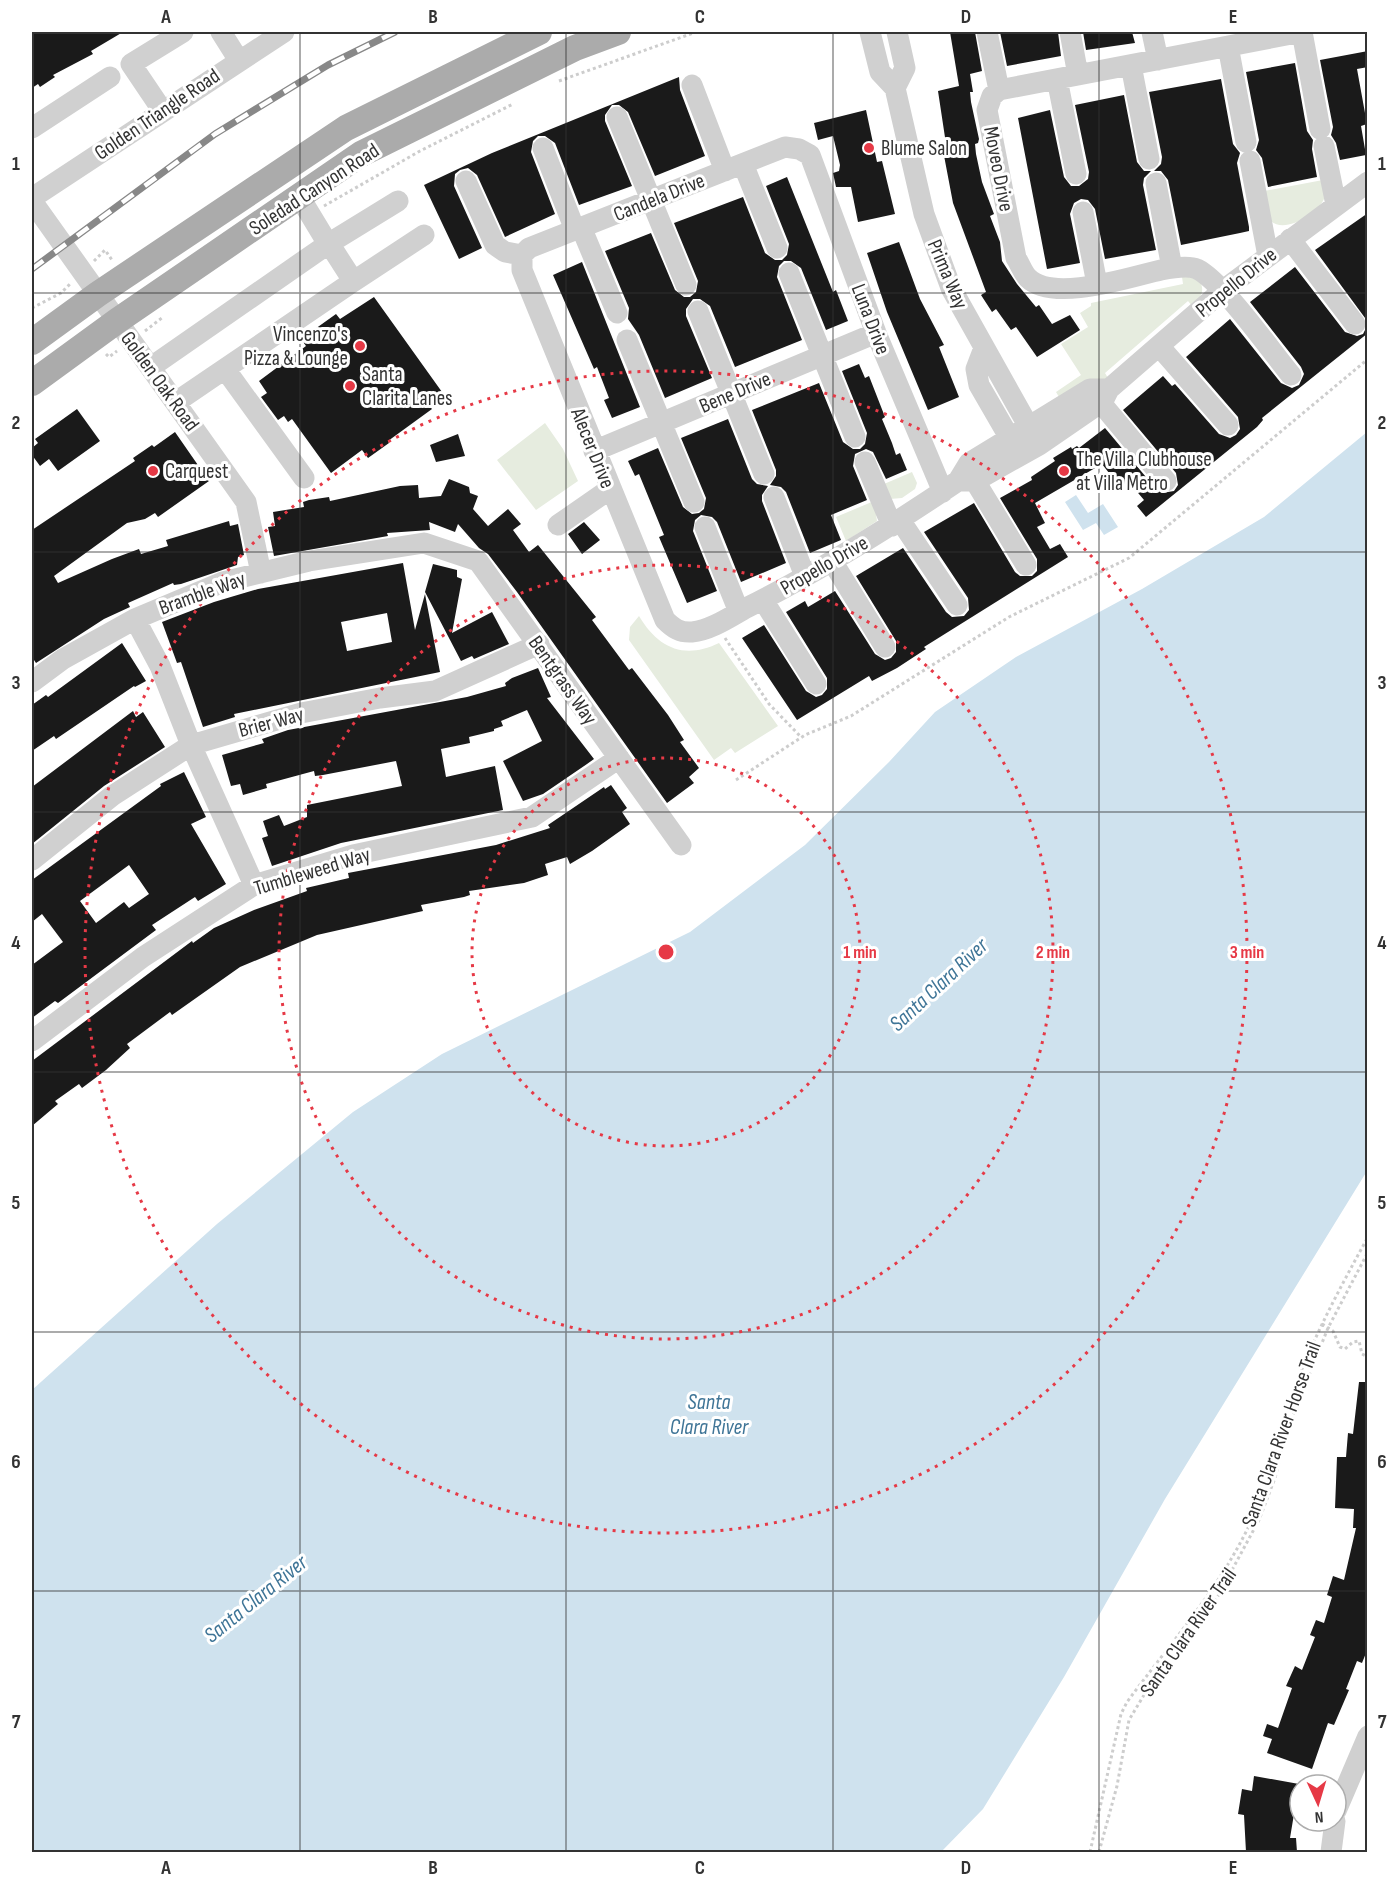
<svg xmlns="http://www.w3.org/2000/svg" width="1399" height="1884" font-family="'Sofia Sans Condensed',sans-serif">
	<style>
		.green { fill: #e6ecdf }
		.water { fill: #cfe2ee }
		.building { fill: #1a1a1a; fill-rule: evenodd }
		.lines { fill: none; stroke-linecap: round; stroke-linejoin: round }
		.path { stroke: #cdcdcd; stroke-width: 3; stroke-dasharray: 3 3; stroke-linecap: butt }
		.minor { stroke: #d0d0d0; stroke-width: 21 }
		.major { stroke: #ababab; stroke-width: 26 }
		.rail-casing { stroke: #888; stroke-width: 7 }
		.rail { stroke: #fff; stroke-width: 4.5; stroke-dasharray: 14; stroke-linecap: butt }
		.grid { fill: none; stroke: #333; stroke-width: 1.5; stroke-opacity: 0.55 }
		.ring { fill: none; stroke: #e63946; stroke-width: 3; stroke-dasharray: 3 6 }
		.poi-dot { fill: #e63946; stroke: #fff; stroke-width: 2 }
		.labels { text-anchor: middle; stroke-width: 6; stroke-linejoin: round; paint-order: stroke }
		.street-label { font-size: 21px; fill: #333; stroke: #fff }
		.poi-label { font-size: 21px; fill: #333; stroke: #fff; text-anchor: start }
		.water-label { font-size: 22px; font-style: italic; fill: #3f7597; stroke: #fff }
		.centre { fill: #e63946; stroke: #fff; stroke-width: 3 }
		.ring-label { font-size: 18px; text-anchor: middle; font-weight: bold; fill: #e63946; stroke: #fff; stroke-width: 6; stroke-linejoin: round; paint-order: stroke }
		.neatline { fill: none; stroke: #333; stroke-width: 2 }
		.grid-label { font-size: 20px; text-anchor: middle; font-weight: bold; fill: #333 }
	</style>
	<rect width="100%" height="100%" fill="#fff"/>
	<path class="green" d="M1323 180C1324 186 1326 193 1324 199 1317 214 1285 234 1271 221L1264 191Z
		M1188 276 1200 280C1205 293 1201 297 1192 306L1188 301 1105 373 1108 378 1059 397 1056 392 1081 375 1061 344 1088 327 1080 313 1091 306V303L1183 284 1182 277Z
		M545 423 563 449 578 481 536 510 497 460Z
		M912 472 917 483 915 489 902 498 890 499 884 484Z
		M874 501 877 521 846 541 836 517Z
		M639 616C658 648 684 660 719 643L778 726 735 753 731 748 714 760 629 640 630 627Z"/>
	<path class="water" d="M1367 432V1171L1165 1499 1064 1677 983 1809 941 1852H32V1390L217 1224 353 1112 442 1054 690 932 805 845 889 762 935 712 1016 657 1142 589 1264 517Z
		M1076 495 1088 513 1103 504 1118 527 1104 535 1096 523 1083 530 1065 502Z"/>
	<path class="building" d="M32 32H123L91 51 93 54 53 75 55 77 40 87 38 84 32 88Z
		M950 32H975L982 71 970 74 973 92H970L971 102 979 139 978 143 975 144 976 154 982 182 994 214 990 216 1000 242 1002 261 1017 284 1036 307 1039 305 1052 324 1070 315 1080 330 1037 357 1016 327 1011 330 996 309 992 312 981 295 986 292 953 203 942 145 946 144 938 91 959 86Z
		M1000 32H1058L1061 56 1007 66Z
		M1083 32H1132L1135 43 1086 50Z
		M1368 51V67L1357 69 1367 124 1361 126 1366 155 1340 160 1336 143 1331 135 1333 127 1320 60Z
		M1295 63 1307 131 1313 140 1312 149 1317 177 1268 187 1262 158 1256 150 1259 140 1246 72Z
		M679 77 680 90 705 156 655 176 628 112 619 105H612L605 115V121L632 186 579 205 555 143 545 136H538L533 141 531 152 555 214 505 237 477 175 468 168 460 170 455 174 454 186 482 248 459 259 424 185 492 153Z
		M1221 79 1233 144 1240 153 1237 163 1249 227V231L1240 233 1181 245 1168 180 1161 171H1154L1161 164 1162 157 1149 92Z
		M1124 95 1137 162 1144 171H1151L1144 178 1143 185 1156 250 1105 259 1095 209 1088 200 1081 199 1074 203 1070 214 1080 263 1047 269 1018 118 1050 110 1064 177 1071 186H1079L1088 179 1089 172 1075 105Z
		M866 110 877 162 882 161 895 214 858 222 851 187H836L833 173 839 171 840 165 833 136 818 140 814 123Z
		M787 177 833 292 836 290 848 321 826 330 801 268 791 261H784L779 266 777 277 802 340 735 367 710 306 700 299H693L686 309V316L712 378 665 398 639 335 628 319 629 308 605 251 651 233 675 290 684 297H690L696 292 698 281 674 223 743 197 765 253 775 260H782L787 255 789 244 766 186Z
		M1368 213V322L1315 250Z
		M899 242 920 299 944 345 939 347 959 397 928 410 887 312 867 253Z
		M582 262 640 407 612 418 604 400 609 398 597 367 594 369 553 275Z
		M1295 267 1345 332 1357 336 1363 334 1368 324V333L1262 418 1263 420 1257 427 1146 517 1137 506 1144 500 1128 481 1121 486 1116 482 1102 464 1035 503 1045 523 1037 527 1050 549 1060 544 1068 557 924 647 926 649 897 668 872 681 869 676 797 720 742 638 764 625 806 691 816 697 822 695 827 689V678L786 612 805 601 808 607 835 591 875 654 885 660 891 658 896 652V641L856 576 903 548 946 612 952 617 964 616 969 610 968 598 924 532 974 503 1015 572 1020 576H1032L1037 571V559L1000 498 1032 480 1031 477 1055 461 1053 458 1071 447 1072 449 1077 446 1079 448 1105 428 1156 489 1162 493 1174 491 1178 485 1176 473 1123 410 1163 376 1172 386 1175 384 1219 434 1230 438 1236 435 1240 429 1238 417 1186 357 1230 319 1281 383 1292 388 1299 385 1304 374 1301 367 1250 302Z
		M374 297 442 392 427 403 432 409 388 441 389 443 368 458 362 450 331 473 292 419 288 422 284 416 278 420 261 397 267 393 259 381 306 346 301 339 336 314 340 319Z
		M859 364 865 378 869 376 885 417 882 419 892 443 896 455 900 453 907 470 886 479 873 452 866 449 855 454 853 466 867 500 831 515 841 540 810 553 786 492 781 487 770 485 776 476V470L752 410 819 383 843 442 853 449H860L865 444 867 433 842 371Z
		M77 409 100 441 58 471 49 459 40 466 32 455V448L38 443 35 439Z
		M728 419 752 479 757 484 768 486 762 495V501L786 563 741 582 717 522 712 517 701 515 695 520 693 531 717 591 687 603 659 537 664 535 639 474 635 476 628 461 658 448 683 507 692 514 699 513 704 509 706 498 681 438Z
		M175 432 209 481 158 517 155 513 145 519 127 523 54 576 58 583 112 559 139 549 141 554 168 546 166 540 229 521 230 526 238 524 244 555 238 557 237 565 181 584 174 585 173 583 128 603 130 607 104 619 36 663 32 657V530L135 461 133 458 152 445 154 447Z
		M458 434 465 456 436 462 430 445Z
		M449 479 469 487 470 493 478 496 473 509 488 526 508 509 521 524 513 530 529 552 538 545 596 617 592 620 629 670 632 668 668 715 684 740 680 742 699 768 689 777 694 783 667 803 517 592 488 554 479 548 458 524 455 532 429 522 430 530 387 533 388 536 274 556 268 527 275 526 273 512 304 507 303 502 309 500 329 497 330 501 400 486 418 485 419 498 441 496Z
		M584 522 600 540 582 554 568 534Z
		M403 563 415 630 425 594 440 672 234 714 235 717 203 727 181 662 177 663 162 622 214 602 258 589ZM387 613 392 642 347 651 341 622Z
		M433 564 457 570V577L462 579 452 633 492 612 509 644 474 659 472 656 461 661 425 592Z
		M122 643 146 681 135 687 134 686 56 739 54 736 32 751V705L46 695 48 697Z
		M538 668 551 697 547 698 594 759 587 764 543 794 523 801 503 761 542 741 527 710 501 721 503 726 494 729V731L469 737 470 743 441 749 446 777 495 766 503 810 341 843 272 866 262 838 268 836 263 821 279 815 284 826 307 817V805L402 786 396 761 323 775 315 776 314 771 266 784 267 788 243 795 240 784 231 786 222 755 264 743 262 739 288 730 467 697 506 686 505 683 512 678Z
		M133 711 136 717 143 712 165 747 104 786 32 844V787Z
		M184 772 206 817 191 824 226 884 198 901 195 897 152 925 156 930 58 1003 55 1001 32 1018V965L63 942 42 914 32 922V880L161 786 160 784ZM129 865 149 894 129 908 124 902 96 923 80 901Z
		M611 785 627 808 622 812 630 824 592 851 570 864 567 857 545 864 548 875 524 883 469 891 470 895 464 897 421 905 423 911 317 935 240 967 172 1015 170 1012 127 1044 130 1048 106 1070 82 1088 79 1084 55 1101 58 1104 32 1126V1061L192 941 193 943 214 928 254 910 307 891 306 888 349 878 348 873 496 845 550 828 548 825 604 787 605 789Z
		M1359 1382H1368V1648L1362 1663 1357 1661 1346 1689 1349 1690 1334 1725 1328 1723 1312 1769 1267 1753 1272 1739 1263 1736 1267 1724 1278 1728 1292 1688 1286 1686 1295 1666 1302 1670 1315 1637 1310 1635 1316 1620 1324 1623 1332 1597 1327 1595 1333 1576 1344 1580 1356 1528H1353L1354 1509 1335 1508 1337 1457H1346L1348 1433 1353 1434Z
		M1254 1776 1299 1784 1290 1838H1296L1297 1852H1246L1244 1815 1238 1814 1242 1789 1252 1791Z"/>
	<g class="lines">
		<path class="path" d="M559 81 696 32
			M324 206 420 151 513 104
			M94 261 105 250 112 260
			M32 308 61 293 70 284
			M145 331 163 317
			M106 354 109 357 117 351
			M725 638 769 704 801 737
			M736 780 805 735 851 716 1009 617 1129 558 1368 359
			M1322 1324 1333 1331 1340 1347 1345 1349 1353 1342 1359 1341 1362 1354 1368 1357
			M1090 1852 1121 1714 1127 1702C1175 1637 1226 1582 1258 1506 1272 1472 1277 1436 1289 1402 1310 1344 1338 1291 1368 1237
			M1099 1852 1117 1786 1129 1720 1147 1690 1218 1596 1259 1520 1275 1478 1287 1430 1328 1328 1368 1252"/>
		<path class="minor" d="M221 32 238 59
			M870 32 880 72 895 88 924 214 951 288 1039 445
			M987 32 999 90
			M1070 32 1078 75
			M1152 32 1158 60
			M1228 46 1246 142
			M1131 65 1149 159
			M1057 79 1076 174
			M692 85 725 171
			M895 88 905 68 897 32
			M162 110 131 64 183 32
			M617 117 686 285
			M32 128 110 77
			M1324 146 1336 205
			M543 148 575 230
			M1250 161 1268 256
			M743 164 777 248
			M466 181 495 245 505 252 522 255
			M1156 183 1172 268
			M299 196 328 244 398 201
			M32 198 284 32
			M32 201 246 502 261 573
			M1083 212 1097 284
			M581 227 617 313
			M1290 239 1355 324
			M522 255V270L665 620C673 628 680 633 692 632 711 630 730 617 746 608 820 571 890 527 958 481
			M522 255 529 248 785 147 799 149 810 155 876 333 943 492
			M789 273 855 437
			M348 285 424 235
			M698 311 764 474
			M627 340 694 502
			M1159 346 1228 425
			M984 348 976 369 979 385 1016 449
			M151 367 328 244 332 248 350 276 348 285 176 402
			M225 369 304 478
			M1291 375C1271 351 1222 281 1197 269 1188 265 1171 268 1161 270 1130 277 1053 303 1028 278 1023 273 1020 264 1016 258L987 110 992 96 999 90 1302 32 1320 129
			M1090 389H1109L1103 401 1039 445 975 481H958L969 463Z
			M1109 389 1222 291 1368 182
			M1101 403 1166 481
			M594 451 876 333
			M865 462 892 526
			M975 481 1026 565
			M774 497 805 576
			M900 520 957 605
			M558 525 610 489
			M705 527 739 612
			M832 561 885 647
			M763 600 816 684
			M135 619 160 666 191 745 254 885
			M32 682 63 659 135 619 223 582 309 561 424 543 478 561 681 845
			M32 860 112 796 191 745 301 713 380 698 435 691 539 644
			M32 1041 143 957 254 885 353 855 532 817 619 758
			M1336 1811 1368 1736
			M1331 1852 1335 1821"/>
		<path class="major" d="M32 342 98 294 346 128 539 32
			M32 383 117 321 361 154 575 48 618 32"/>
		<g class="rail-casing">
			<path id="rail" d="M32 269 215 134 328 65 395 32"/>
		</g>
		<use href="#rail" class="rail"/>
	</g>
	<path class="grid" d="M300 32V1852M566 32V1852M833 32V1852M1099 32V1852M32 293H1368M32 552H1368M32 812H1368M32 1072H1368M32 1332H1368M32 1591H1368"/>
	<g class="ring">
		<circle cx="666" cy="952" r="194"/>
		<circle cx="666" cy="952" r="387"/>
		<circle cx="666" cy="952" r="581"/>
	</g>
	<g class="poi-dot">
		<circle cx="869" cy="148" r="6"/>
		<circle cx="360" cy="346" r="6"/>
		<circle cx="350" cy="386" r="6"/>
		<circle cx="153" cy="471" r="6"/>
		<circle cx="1064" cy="471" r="6"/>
	</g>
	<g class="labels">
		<g class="street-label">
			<text transform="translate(157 114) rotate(-34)" y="7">Golden Triangle Road</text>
			<text transform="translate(999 169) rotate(79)" y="7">Moveo Drive</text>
			<text transform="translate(314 189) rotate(-33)" y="7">Soledad Canyon Road</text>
			<text transform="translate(659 197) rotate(-22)" y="7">Candela Drive</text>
			<text transform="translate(948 274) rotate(67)" y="7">Prima Way</text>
			<text transform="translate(1236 282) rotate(-39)" y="7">Propello Drive</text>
			<text transform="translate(871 319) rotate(69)" y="7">Luna Drive</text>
			<text transform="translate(160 381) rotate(54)" y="7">Golden Oak Road</text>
			<text transform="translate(735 392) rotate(-23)" y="7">Bene Drive</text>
			<text transform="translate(593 448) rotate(68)" y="7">Alecer Drive</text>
			<text transform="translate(824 565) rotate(-30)" y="7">Propello Drive</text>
			<text transform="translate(202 593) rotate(-20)" y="7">Bramble Way</text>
			<text transform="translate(563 680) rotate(55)" y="7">Bentgrass Way</text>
			<text transform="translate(271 722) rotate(-15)" y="7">Brier Way</text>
			<text transform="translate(312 871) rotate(-17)" y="7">Tumbleweed Way</text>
			<text transform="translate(1281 1434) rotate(-70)" y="7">Santa Clara River Horse Trail</text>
			<text transform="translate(1188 1632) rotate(-55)" y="7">Santa Clara River Trail</text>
		</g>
		<g class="poi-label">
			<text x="881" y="155">Blume Salon</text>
			<text x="348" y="341" text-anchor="end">Vincenzo's<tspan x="348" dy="24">Pizza &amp; Lounge</tspan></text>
			<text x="362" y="381">Santa<tspan x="362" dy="24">Clarita Lanes</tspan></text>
			<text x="1076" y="466">The Villa Clubhouse<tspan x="1076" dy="24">at Villa Metro</tspan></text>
			<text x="165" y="478">Carquest</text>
		</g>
		<g class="water-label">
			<text transform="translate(938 984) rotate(-43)" y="8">Santa Clara River</text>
			<text x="709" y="1409">Santa<tspan x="709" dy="25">Clara River</tspan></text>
			<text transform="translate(255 1598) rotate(-39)" y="8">Santa Clara River</text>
		</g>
	</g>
	<circle cx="666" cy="952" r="9" class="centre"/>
	<g class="ring-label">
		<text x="860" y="958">1 min</text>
		<text x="1053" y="958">2 min</text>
		<text x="1247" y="958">3 min</text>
	</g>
	<rect width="1399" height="1884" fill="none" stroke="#ffffff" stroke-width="66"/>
	<g transform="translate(1318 1803) rotate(176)"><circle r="28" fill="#ffffff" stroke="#adadad" stroke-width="1.5"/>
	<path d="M0-4.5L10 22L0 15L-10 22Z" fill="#e63946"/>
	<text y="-9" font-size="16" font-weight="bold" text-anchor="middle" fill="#333333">N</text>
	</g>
	<rect x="33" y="33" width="1333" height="1818" class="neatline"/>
	<g class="grid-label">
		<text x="166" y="23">A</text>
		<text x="433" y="23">B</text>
		<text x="700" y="23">C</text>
		<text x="966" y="23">D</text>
		<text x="1233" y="23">E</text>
		<text x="16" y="170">1</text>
		<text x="1382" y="170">1</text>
		<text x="16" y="429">2</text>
		<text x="1382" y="429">2</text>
		<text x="16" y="689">3</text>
		<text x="1382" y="689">3</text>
		<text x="16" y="949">4</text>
		<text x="1382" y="949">4</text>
		<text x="16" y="1209">5</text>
		<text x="1382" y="1209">5</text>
		<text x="16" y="1468">6</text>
		<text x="1382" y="1468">6</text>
		<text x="16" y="1728">7</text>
		<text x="1382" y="1728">7</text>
		<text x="166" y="1874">A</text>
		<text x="433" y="1874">B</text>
		<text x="700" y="1874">C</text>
		<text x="966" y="1874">D</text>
		<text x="1233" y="1874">E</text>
	</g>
</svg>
